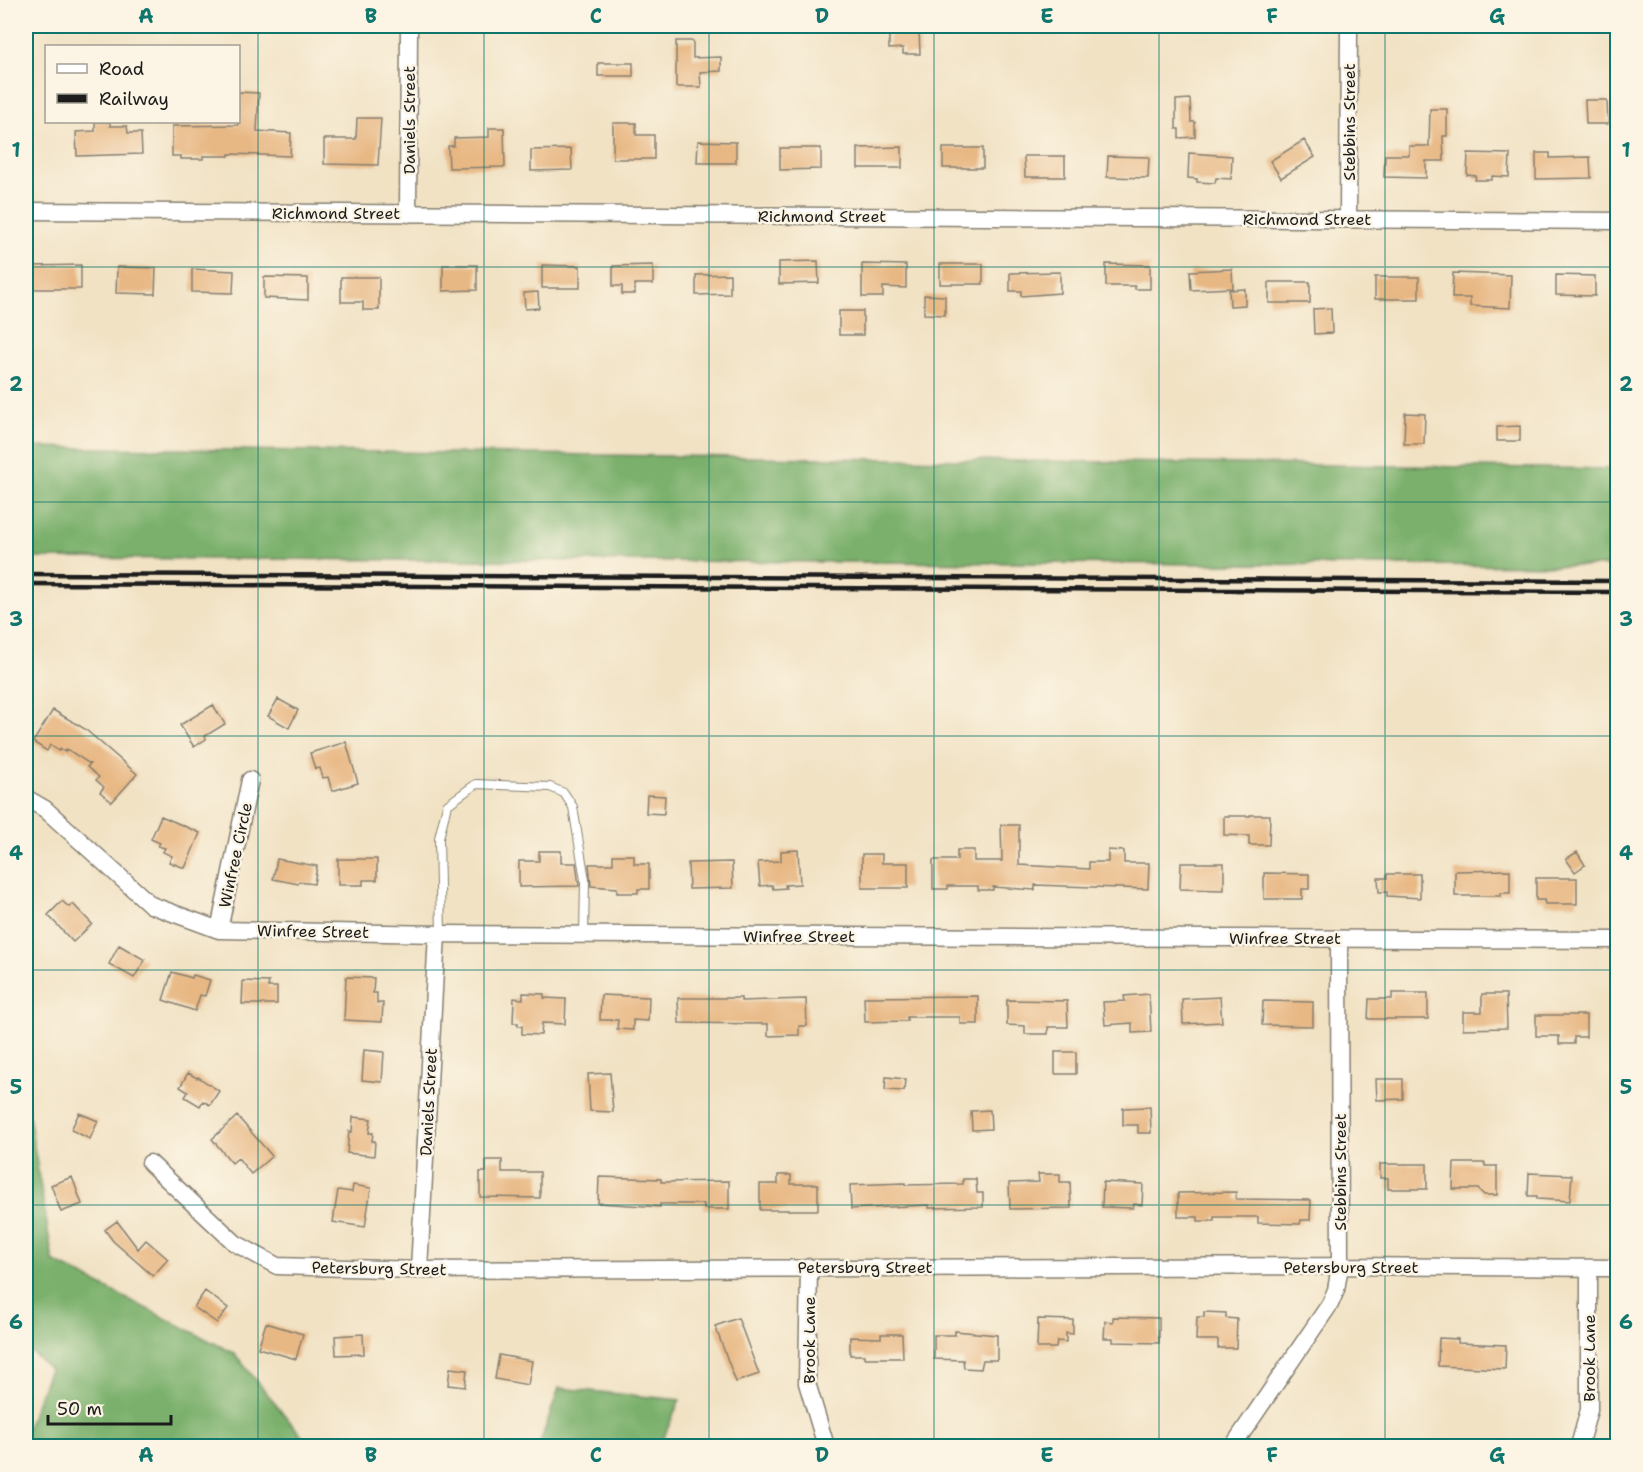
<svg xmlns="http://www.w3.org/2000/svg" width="1643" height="1472" font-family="'Shantell Sans',sans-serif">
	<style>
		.forest { fill: #7ab06c; stroke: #4b6644; stroke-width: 1.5 }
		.building { fill: #e8b884 }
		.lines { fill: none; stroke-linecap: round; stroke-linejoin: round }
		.lane-casing { stroke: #867f70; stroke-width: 10 }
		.street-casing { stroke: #867f70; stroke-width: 19 }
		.lane { stroke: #fff; stroke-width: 8 }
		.street { stroke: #fff; stroke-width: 16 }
		.rail { stroke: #1c1c1c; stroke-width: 4.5 }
		.grid { fill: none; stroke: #0f766e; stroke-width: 1.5; stroke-opacity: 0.55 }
		.labels { text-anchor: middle; stroke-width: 5; stroke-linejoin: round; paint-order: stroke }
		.street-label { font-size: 16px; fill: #1c1c1c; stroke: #fcf5e5 }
		.neatline { fill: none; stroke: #0f766e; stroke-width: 2 }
		.grid-label { font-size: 20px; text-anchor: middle; font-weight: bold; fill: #0f766e }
	</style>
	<rect width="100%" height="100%" fill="#fcf5e5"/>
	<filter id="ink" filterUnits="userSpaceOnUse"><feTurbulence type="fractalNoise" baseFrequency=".0167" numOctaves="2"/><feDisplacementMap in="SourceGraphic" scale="12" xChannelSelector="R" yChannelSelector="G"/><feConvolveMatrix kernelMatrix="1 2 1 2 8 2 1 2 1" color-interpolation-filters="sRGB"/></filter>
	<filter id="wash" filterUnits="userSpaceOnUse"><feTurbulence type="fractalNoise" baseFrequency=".008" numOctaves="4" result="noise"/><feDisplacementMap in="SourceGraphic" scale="24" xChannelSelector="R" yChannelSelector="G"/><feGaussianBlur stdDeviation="1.35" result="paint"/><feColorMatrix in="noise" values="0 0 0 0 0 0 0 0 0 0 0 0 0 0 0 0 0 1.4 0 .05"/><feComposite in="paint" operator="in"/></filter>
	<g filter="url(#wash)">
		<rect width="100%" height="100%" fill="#f1e2c4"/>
		<path class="forest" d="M26 447 1617 469V566L26 558Z
			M26 1097 53 1261 234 1353 310 1446H26V1430L50 1369 26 1347Z
			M559 1388 680 1400 660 1446H539Z"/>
		<g id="blocks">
			<path class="building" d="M919 30 920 54H903V48L889 49V35L902 34V31Z
				M676 41H693V58L721 57V71L700 72 701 87H676Z
				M598 63H633V76H598Z
				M238 92 259 93 257 131 291 133 290 156 229 154V156H203V159H181V156H172V126L238 125Z
				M1190 99 1191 122H1195V137L1179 138V129H1176V100Z
				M1585 100H1607L1608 124H1586Z
				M1430 109H1447V136H1443L1444 161H1426V178L1384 177 1385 155H1409V146H1429Z
				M357 118H381L378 165 324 164V139H356Z
				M95 122H110V126H127L128 133H141L142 154 77 156 76 132 95 131Z
				M613 123H636V135H654V159H613Z
				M489 128H504L505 167 449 168 448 146H454V138L489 137Z
				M1304 140 1315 157 1281 178 1270 161Z
				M698 141 736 142V163H697Z
				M902 147V168H858V148Z
				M780 148H821V169L780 170Z
				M943 148H983V168H943Z
				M571 149 572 170 531 171V150Z
				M1189 153 1232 156 1231 179 1216 178 1215 183 1197 182V179L1188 178Z
				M1468 153 1510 154 1509 177 1492 176V180H1475L1476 176 1467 175Z
				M1536 153H1550V158L1590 157 1591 178 1536 179Z
				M1024 156H1065V177H1025Z
				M1108 156 1149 157 1148 178 1107 177Z
				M818 261 819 283 779 284V262Z
				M862 264 906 265V288L883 287V297H862Z
				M940 264H983V284H940Z
				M1106 264 1150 265V289H1135V286H1106Z
				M81 265V289H31V266Z
				M443 265H477V290L443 291Z
				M542 265 580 266V288H542Z
				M653 265V284H635V294H622V286H613V266Z
				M117 267 156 268 155 294 116 293Z
				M192 269 234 271 233 293 192 292Z
				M1232 269 1233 288 1191 290 1190 271Z
				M1060 272V293L1021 296V291H1010V273Z
				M1453 273 1511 275 1510 308 1470 306V298H1452Z
				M730 274V294L696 295V275Z
				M1556 275 1595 276V296L1556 295Z
				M264 277 308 278V300L264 298Z
				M341 277H379V310H363V302H341Z
				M1375 277H1419V299H1375Z
				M1269 282H1310V303H1269Z
				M1245 289V305L1230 306 1229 290Z
				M538 292 539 308 525 309 524 293Z
				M924 295 945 296V315L924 314Z
				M1331 308 1332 333 1314 334 1313 309Z
				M839 311H863V335H839Z
				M1405 413 1425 414 1424 444H1404Z
				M1520 426V441H1497V427Z
				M278 699 298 710 289 728 268 716Z
				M213 705 225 724 205 736 206 739 194 747 180 725Z
				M53 710 85 729 137 774 112 802 100 792 104 787 96 780 99 777 87 767 90 764 67 749 65 752 60 749 59 751 50 745 47 751 33 742Z
				M346 742 358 783 332 791 328 777 323 778 320 768 315 769 310 753Z
				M647 795 665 796 664 814 646 813Z
				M1250 815H1270L1269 845H1249V836L1224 835V816H1250Z
				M161 816 200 833 185 868 169 862 172 856 163 852 165 848 158 846 160 843 151 839Z
				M1001 825H1019V865L1089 869V862H1108V850L1124 851V863H1149L1148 889 1035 885V890L993 887V890H978V886H948V889H933V860H957V850H974V861H1002Z
				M798 850 800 884 785 885 786 888 773 889 772 885 760 886 758 862 781 861V851Z
				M539 851H561V863H576L579 886 519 887V861H539Z
				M1577 852 1585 865 1575 872 1566 859Z
				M862 854H882V863H908V888H862Z
				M613 855H634V864H649V889H638V893H617V888L591 886 589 864H613Z
				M277 859 317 866 314 884 299 882 298 884 273 879Z
				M338 859H377V880H363V885H338Z
				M732 862 733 888 689 889 688 863Z
				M1181 863H1224V890L1180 889Z
				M1510 870V893H1501V896H1455V871Z
				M1264 873 1309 874V889H1302V899H1264Z
				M1387 874H1420V898L1387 896V892H1379L1378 878H1387Z
				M1536 878H1577V904H1545L1544 900H1536Z
				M62 901 69 907 73 904 92 924 73 942 48 915Z
				M119 945 145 960 134 978 109 964Z
				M172 972 192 978 193 975 210 980 205 996 200 995 195 1011 163 1000Z
				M346 977 374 978 373 993H377V1003H383L382 1022 344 1020Z
				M243 981 269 982 268 987H277V1004H242Z
				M523 993 544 994V998L566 999 565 1024 542 1023 541 1035 522 1034V1026H518V1023H513L514 998 523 999Z
				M1392 993H1428V1019H1368L1369 999H1392Z
				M1149 994 1151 1032 1132 1033V1023L1105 1025 1103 1002 1125 1001 1124 996Z
				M1482 994H1506L1507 1028 1463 1029V1012H1482Z
				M601 995 649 997 648 1021 633 1020V1030L617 1029 618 1020H600Z
				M978 996V1024H960V1017H907V1021L865 1022 864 997Z
				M1220 997 1222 1022 1183 1024 1182 999Z
				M678 998H741V1001L806 999 807 1026H799V1035L768 1036V1024L679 1023Z
				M1007 1000 1067 1001 1068 1027H1048V1034H1025V1026L1007 1025Z
				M1263 1001 1313 1002V1026L1262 1025Z
				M1536 1015H1586V1037H1574V1044H1559V1036H1536Z
				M364 1050 384 1052 382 1082 362 1080Z
				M1055 1052H1076V1074H1055Z
				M188 1073 197 1078 198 1077 219 1091 210 1105 203 1101 200 1106 185 1097 188 1092 180 1087Z
				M610 1073 613 1112 590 1111 588 1074Z
				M886 1077 905 1079 904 1091 885 1090Z
				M1376 1079H1403V1099L1377 1100Z
				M1150 1107 1151 1133H1138V1125H1123V1108Z
				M990 1110 991 1129 972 1130 971 1111Z
				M79 1113 98 1121 90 1139 71 1130Z
				M237 1116 272 1156 251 1174 238 1158 232 1163 212 1139Z
				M353 1117 371 1119 369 1133H373L372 1141H375L374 1156 347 1153 349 1131 352 1132Z
				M486 1160H502V1172H540V1198L480 1197V1172H486Z
				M1454 1163H1485V1166H1497V1195H1484L1478 1189H1453Z
				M1380 1164H1427V1189H1388V1178H1380Z
				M1529 1173 1572 1175 1570 1201 1537 1199V1196H1528Z
				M1038 1174H1060V1182H1070L1071 1208 1010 1209 1009 1183 1039 1182Z
				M778 1175H791V1184H818V1210H760V1184H778Z
				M72 1177 82 1204 61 1212 51 1185Z
				M599 1177 661 1179V1182L729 1181V1209H704V1204H660V1207L598 1203Z
				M963 1179H976L977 1193H983V1207L929 1208V1205L851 1209 850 1185 905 1183V1185L963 1184Z
				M1103 1182 1143 1184 1142 1205 1134 1204 1133 1208 1102 1207Z
				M353 1185 371 1188 365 1227 333 1222 338 1190 352 1192Z
				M1236 1192V1199L1311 1200 1310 1220H1301L1300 1224 1258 1223V1217H1214V1221H1198V1217H1178V1193Z
				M117 1221 138 1249 146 1240 168 1259 153 1276 113 1241 105 1230Z
				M205 1291 228 1308 217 1323 194 1307Z
				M1204 1312 1226 1313V1318L1237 1319 1236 1348H1218V1340H1196L1197 1317H1204Z
				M1113 1317 1159 1318V1343L1113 1342V1338H1104L1105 1321 1113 1322Z
				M738 1318 759 1374 736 1382 715 1326Z
				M1038 1319 1073 1320V1334L1066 1333V1342L1057 1341 1056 1348H1037Z
				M266 1323 303 1334 296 1359 258 1348Z
				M955 1331 997 1335V1360H983L981 1369 964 1368 963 1360 934 1359V1335H955Z
				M363 1334 364 1354 336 1355 335 1336Z
				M881 1334H902L903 1358H865V1355H850V1337L881 1338Z
				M1439 1338 1458 1339V1343L1506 1345 1505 1369 1438 1366Z
				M499 1355 532 1361 528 1385 495 1379Z
				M450 1368 467 1370 465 1387 448 1385Z"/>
		</g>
	</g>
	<g filter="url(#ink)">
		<use href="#blocks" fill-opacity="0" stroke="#867f70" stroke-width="1.5"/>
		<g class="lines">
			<g class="lane-casing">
				<path id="lane" d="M441 934 439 838 447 805 476 784 550 787 564 793 573 807 585 880 584 935"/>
			</g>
			<g class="street-casing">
				<path id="street" d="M26 211 1618 221
					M408 214 409 26
					M1348 219 1349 26
					M26 798 45 809 151 905 219 930 441 934 1618 940
					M219 930 250 780
					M150 1163 235 1243 277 1266 419 1270 1340 1266 1618 1268
					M809 1267 807 1383 826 1446
					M419 1270 437 934
					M1233 1446 1330 1304 1336 1290 1340 1266 1339 939
					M1579 1446 1589 1410V1268"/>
			</g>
			<use href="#lane" class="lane"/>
			<use href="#street" class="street"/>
			<path class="rail" d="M26 574 1618 581
				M26 584 1618 592"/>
		</g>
	</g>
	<path class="grid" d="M258 26V1446M484 26V1446M709 26V1446M934 26V1446M1159 26V1446M1385 26V1446M26 267H1618M26 502H1618M26 736H1618M26 970H1618M26 1205H1618"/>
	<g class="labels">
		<g class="street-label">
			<text transform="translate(409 120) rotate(-90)" y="6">Daniels Street</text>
			<text transform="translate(1349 122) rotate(-90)" y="6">Stebbins Street</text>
			<text x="336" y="219">Richmond Street</text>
			<text x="822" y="222">Richmond Street</text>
			<text x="1307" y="225">Richmond Street</text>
			<text transform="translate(235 855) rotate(-78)" y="6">Winfree Circle</text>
			<text transform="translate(313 931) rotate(1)" y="6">Winfree Street</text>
			<text x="799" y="942">Winfree Street</text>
			<text x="1285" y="944">Winfree Street</text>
			<text transform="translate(428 1102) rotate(-87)" y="6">Daniels Street</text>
			<text transform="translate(1340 1172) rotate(-90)" y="6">Stebbins Street</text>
			<text x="865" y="1273">Petersburg Street</text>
			<text x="1351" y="1273">Petersburg Street</text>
			<text transform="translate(379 1268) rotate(1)" y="6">Petersburg Street</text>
			<text transform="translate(809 1340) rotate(-90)" y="6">Brook Lane</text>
			<text transform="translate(1589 1358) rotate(-90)" y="6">Brook Lane</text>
		</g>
	</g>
	<rect width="1643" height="1472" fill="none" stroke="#fcf5e5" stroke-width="66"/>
	<rect x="45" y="45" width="195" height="78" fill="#fcf5e5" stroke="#a29e95" stroke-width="1.5"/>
	<rect x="57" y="64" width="30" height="9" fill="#ffffff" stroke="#a29e95" stroke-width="1.5"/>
	<text x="99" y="75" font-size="18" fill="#1c1c1c">Road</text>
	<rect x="57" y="94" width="30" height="9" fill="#1c1c1c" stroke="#a29e95" stroke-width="1.5"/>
	<text x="99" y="105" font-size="18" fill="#1c1c1c">Railway</text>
	<path d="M48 1415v9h123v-9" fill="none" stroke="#1c1c1c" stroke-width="3"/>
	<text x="57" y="1415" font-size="18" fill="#1c1c1c" stroke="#fcf5e5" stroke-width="4.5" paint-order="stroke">50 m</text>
	<rect x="33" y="33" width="1577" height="1406" class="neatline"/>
	<g class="grid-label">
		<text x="146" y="23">A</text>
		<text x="371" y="23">B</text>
		<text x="596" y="23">C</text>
		<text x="822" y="23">D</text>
		<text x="1047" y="23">E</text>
		<text x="1272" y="23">F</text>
		<text x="1497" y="23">G</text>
		<text x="16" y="157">1</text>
		<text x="1626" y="157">1</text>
		<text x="16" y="391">2</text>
		<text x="1626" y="391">2</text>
		<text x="16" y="626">3</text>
		<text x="1626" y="626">3</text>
		<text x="16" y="860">4</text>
		<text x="1626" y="860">4</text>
		<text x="16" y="1094">5</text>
		<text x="1626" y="1094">5</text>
		<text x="16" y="1329">6</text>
		<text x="1626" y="1329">6</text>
		<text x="146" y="1462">A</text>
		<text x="371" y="1462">B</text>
		<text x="596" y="1462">C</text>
		<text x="822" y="1462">D</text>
		<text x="1047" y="1462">E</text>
		<text x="1272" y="1462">F</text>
		<text x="1497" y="1462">G</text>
	</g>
</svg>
